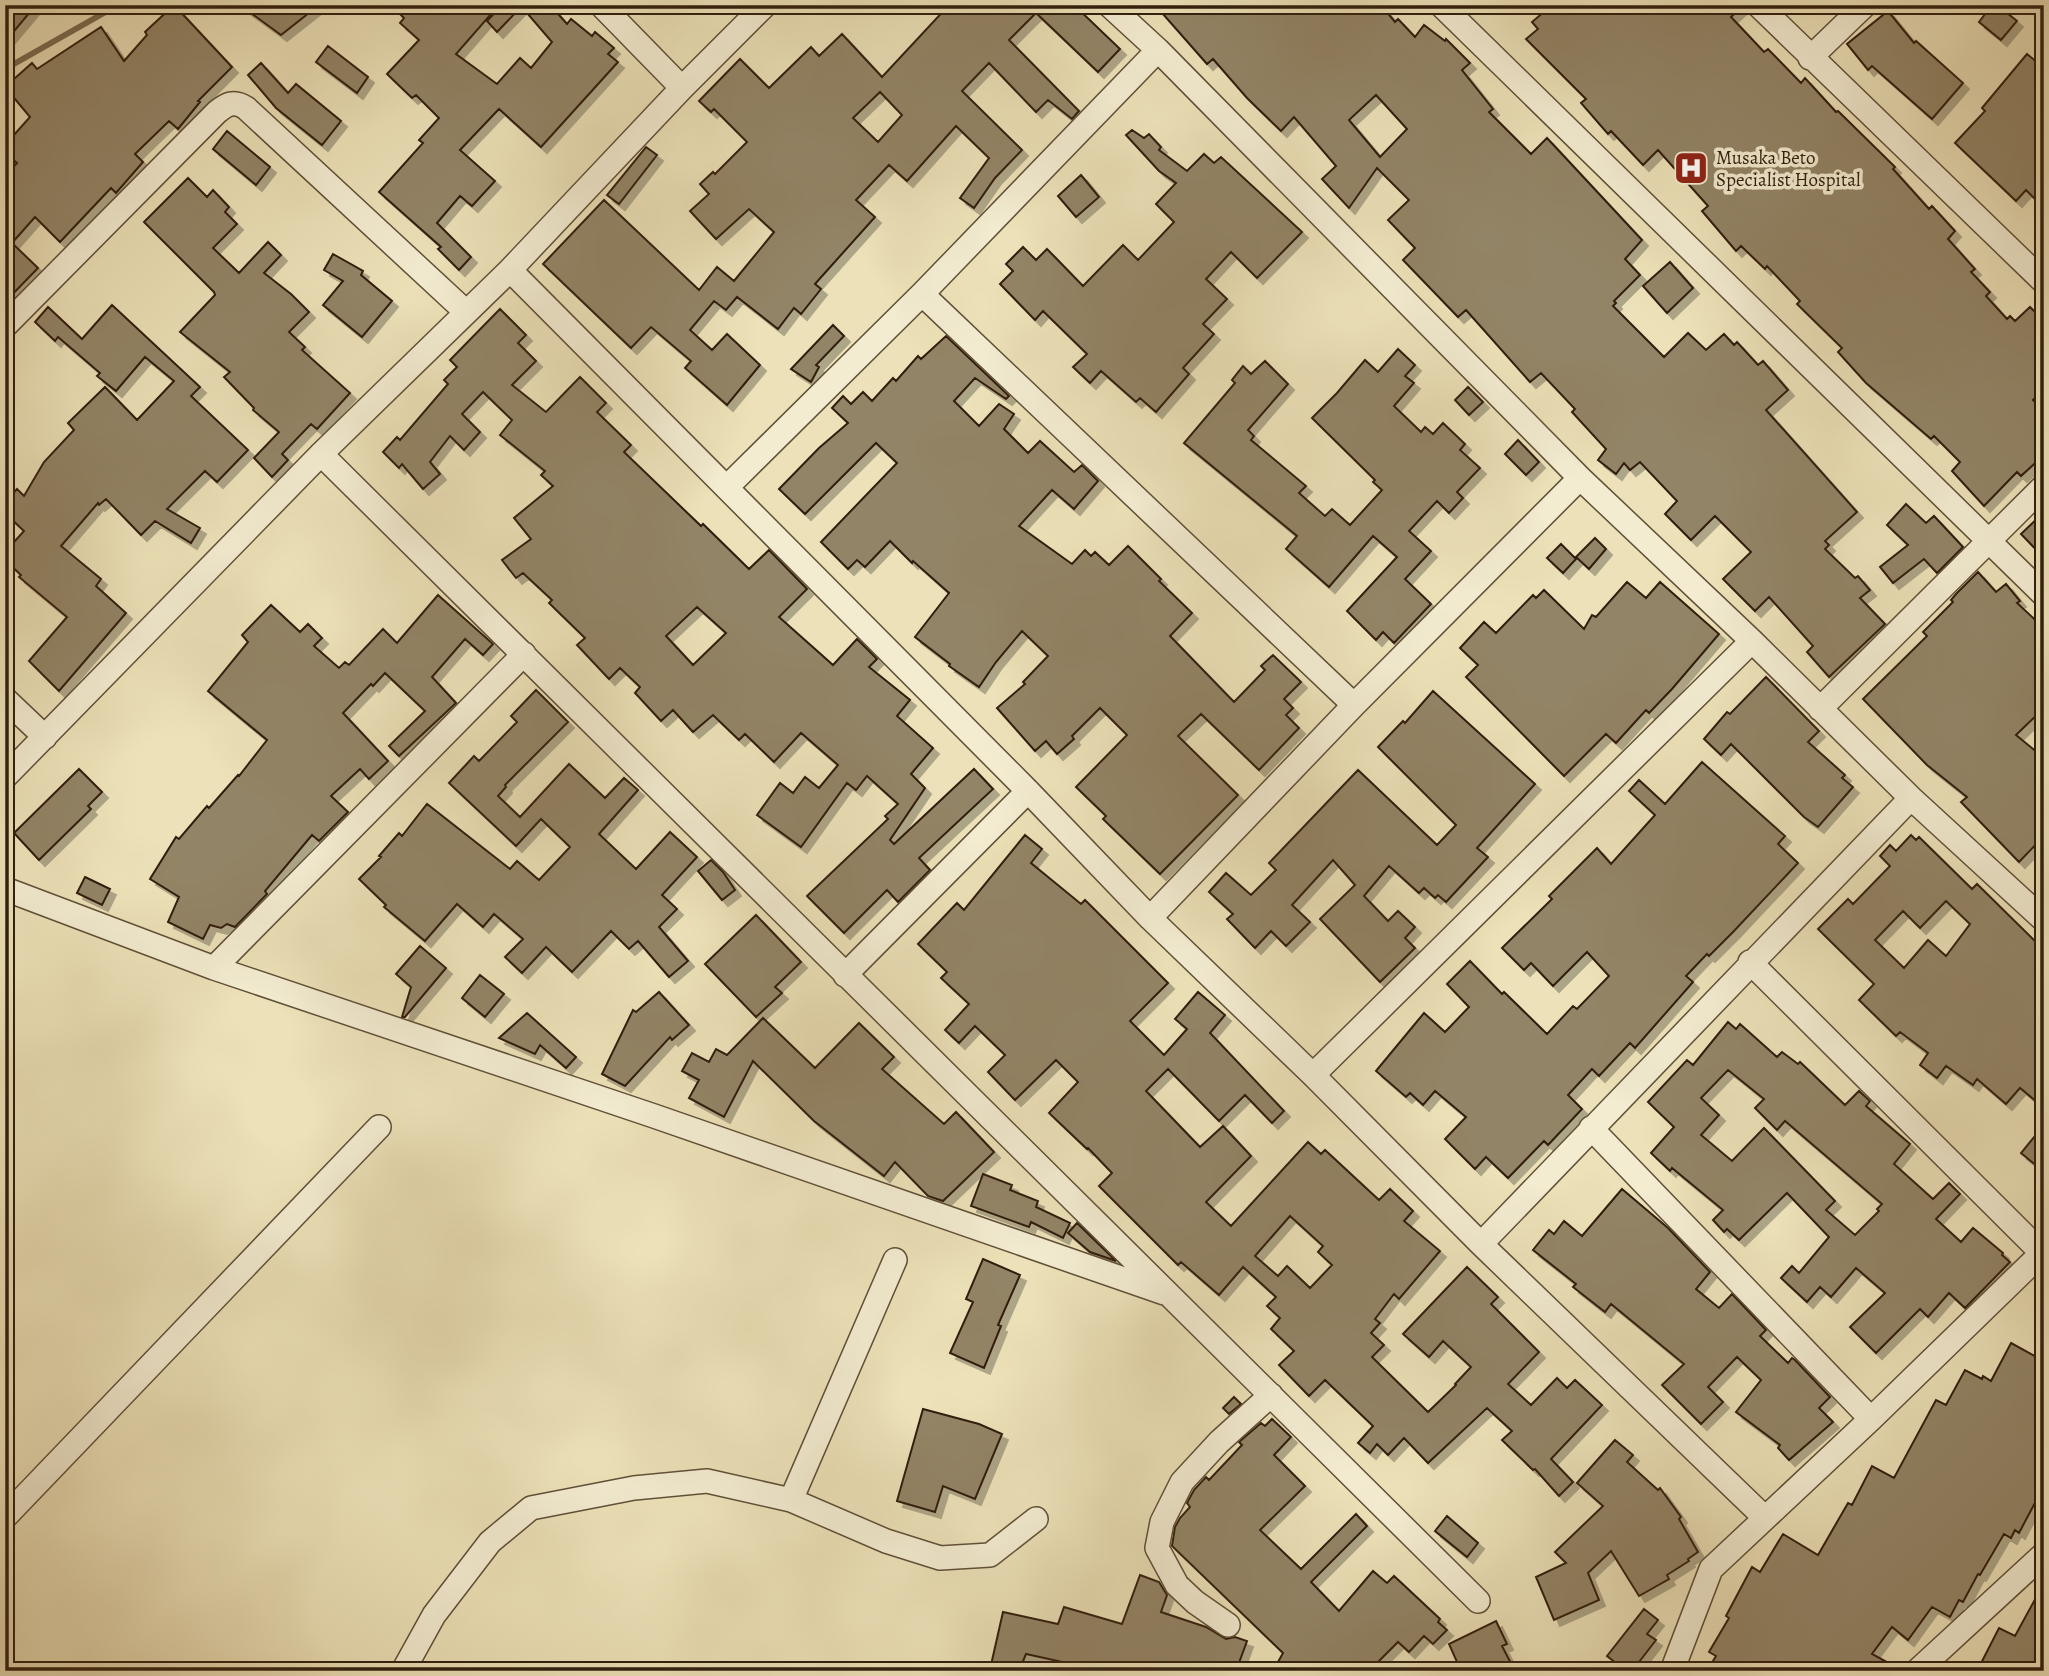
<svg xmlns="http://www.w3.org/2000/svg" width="2049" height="1676" font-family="Alegreya,serif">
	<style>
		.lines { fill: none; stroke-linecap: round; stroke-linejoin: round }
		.stream { stroke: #7b6c51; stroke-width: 6 }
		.building { fill: #928466; stroke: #311f0e; stroke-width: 2; fill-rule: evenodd; filter: url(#shadow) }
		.minor-casing { stroke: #605038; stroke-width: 26 }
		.minor { stroke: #f3ecd1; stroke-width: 23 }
		.labels { text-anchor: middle; stroke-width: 7; stroke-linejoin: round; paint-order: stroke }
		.poi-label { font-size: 19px; fill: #311f0e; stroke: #f3ecd1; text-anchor: start }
	</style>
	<defs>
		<filter id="shadow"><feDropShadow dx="6" dy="6" stdDeviation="0" flood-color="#0004"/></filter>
	</defs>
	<rect width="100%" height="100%" fill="#ece1b8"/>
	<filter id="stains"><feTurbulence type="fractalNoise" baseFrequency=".00286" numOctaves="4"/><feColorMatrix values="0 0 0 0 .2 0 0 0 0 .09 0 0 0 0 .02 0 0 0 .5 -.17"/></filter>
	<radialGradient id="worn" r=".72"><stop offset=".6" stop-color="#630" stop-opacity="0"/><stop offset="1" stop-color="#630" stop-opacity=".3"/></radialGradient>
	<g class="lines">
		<path class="stream" d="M5 69 118 5"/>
	</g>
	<path class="building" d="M5 5H36L5 42Z
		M174 5 232 67 198 101 200 102 178 129 169 121 135 154 143 162 116 193 111 188 60 242 35 217 12 243 38 268 5 302V176L17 163 5 152V145L30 117 5 87 32 63 37 69 101 27 124 61 147 35 145 32Z
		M240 5H319L281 35Z
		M391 5H499L456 54 497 84 520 58 531 68 552 42 527 13 536 5H550L567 24 571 19 592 36 595 32 614 48 608 54 618 62 541 147 499 109 460 150 495 181 472 206 460 196 437 223 471 257 459 270 438 249 441 247 379 192 423 143 419 140 439 118 416 95 412 98 387 74 419 40 400 23 404 18Z
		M502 5H523L497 32 487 21Z
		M949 5H1074L1120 49 1098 72 1036 13 1009 40 1079 111 1072 119 1048 100 1036 112 989 63 962 91 1022 150 995 178 974 208 960 198 989 158 956 126 907 181 889 165 856 200 875 217 815 284 821 289 801 314 794 308 778 329 737 297 726 310 714 301 690 330 712 350 727 334 760 365 727 405 685 368 691 361 651 327 631 348 543 264 604 200 699 290 717 267 734 281 774 232 749 209 716 239 690 211 709 194 700 184 713 172 715 174 747 142 714 109 711 112 699 101 740 59 769 88 811 47 819 56 842 34 882 77ZM880 92 902 115 878 142 853 118Z
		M1155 5H1381L1395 22 1398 19 1415 37 1424 25 1445 41 1446 39 1470 63 1462 70 1493 109 1489 112 1531 154 1547 138 1642 240 1625 259 1640 275 1614 301 1616 303 1613 306 1664 357 1688 333 1706 350 1724 334 1734 345 1737 342 1758 365 1763 361 1788 390 1766 410 1857 512 1825 541 1829 545 1825 549 1855 578 1858 576 1870 590 1860 598 1885 624 1829 677 1807 652 1813 646 1769 597 1755 611 1723 579 1751 552 1715 516 1691 540 1665 514 1677 501 1640 462 1630 470 1624 463 1616 474 1598 460 1606 449 1572 412 1575 409 1541 373 1530 382 1466 310 1458 317 1403 260 1415 248 1388 220 1409 200 1377 168 1349 208 1322 179 1336 166 1294 117 1281 131 1247 98 1213 59 1207 64ZM1376 95 1407 129 1380 157 1349 120Z
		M1552 5H1744L1731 17 1764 52 1768 49 1801 83 1805 78 1836 112 1838 111 1895 167 1893 169 1929 209 1932 206 1955 231 1948 239 1975 269 1971 272 1990 292 1986 296 2007 319 2010 316 2015 321 2030 307 2044 321V389L2033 400 2044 411V455L2021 476 2017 472 1984 506 1952 471 1960 462 1934 436 1931 439 1866 383 1838 352 1842 348 1797 304 1800 301 1767 266 1765 269 1741 246 1736 251 1702 211 1708 206 1658 150 1643 165 1611 131 1608 134 1581 103 1586 99 1526 39 1538 29 1532 22Z
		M1992 5H1997L2017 21 2001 40 1979 22Z
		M1888 11 1914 43 1916 41 1963 83 1932 119 1872 66 1868 70 1847 44Z
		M328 46 368 77 357 93 316 62Z
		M2027 54 2044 68V191L2036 200 2026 190 2016 201 1955 143 1985 111 1982 108Z
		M261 63 288 93 296 84 341 121 322 145 276 108 248 75Z
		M1132 130 1144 138 1149 134 1161 147 1159 150 1187 171 1204 154 1214 163 1221 157 1302 232 1257 278 1231 252 1206 279 1227 299 1203 324 1214 334 1183 368 1189 374 1156 412 1140 398 1136 402 1101 371 1090 383 1073 367 1087 354 1043 311 1035 320 1000 284 1013 271 1006 264 1023 247 1036 260 1047 249 1083 286 1123 245 1138 260 1174 222 1156 204 1176 183 1159 171 1126 135Z
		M227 131 270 167 256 185 213 149Z
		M646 147 657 155 619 204 607 195Z
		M1081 175 1099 197 1076 217 1058 196Z
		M188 178 207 197 213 190 229 207 225 212 237 224 213 248 239 273 268 242 281 255 264 273 291 294 309 312 289 332 305 347 302 350 350 393 317 429 311 424 282 454 288 460 272 477 254 458 279 432 253 410 254 408 224 377 230 372 180 332 215 295 214 292 144 222Z
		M333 254 363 271 361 275 392 301 362 337 323 305 343 281 324 270Z
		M1670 262 1693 288 1667 313 1643 286Z
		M112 305 200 387 191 396 248 450 217 482 205 471 167 509 200 528 191 543 155 521 141 535 106 499 99 505 98 503 61 546 101 579 96 586 126 613 59 691 29 661 67 617 19 577 21 575 5 560V552L24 531 5 513V502L17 489 24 496 44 462 74 430 68 423 105 387 137 420 174 381 145 357 116 391 97 376 100 373 58 337 55 341 35 322 48 307 82 339Z
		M500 309 526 335 518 343 536 361 512 385 546 412 580 377 606 403 597 412 631 445 624 452 701 526 703 524 749 569 769 550 807 589 779 617 833 665 857 639 877 659 869 667 910 700 897 716 933 748 911 774 925 788 890 840 894 844 974 769 993 789 919 858 930 870 898 902 887 890 844 933 807 896 888 819 885 816 898 804 867 776 856 790 847 783 801 847 757 815 780 783 793 793 805 777 819 788 838 765 801 733 774 762 745 734 739 740 713 715 693 732 673 710 661 721 635 693 640 687 620 668 609 679 577 645 585 638 549 603 552 600 523 573 516 578 502 560 531 539 514 518 553 486 541 475 545 471 500 435 512 420 483 392 462 414 480 432 464 450 450 436 430 462 440 474 423 489 402 464 399 468 383 452 397 437 400 440 448 384 444 380 457 367 450 360ZM697 607 726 633 693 665 666 636Z
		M833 325 844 336 816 365 819 367 811 382 791 369Z
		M946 336 1009 396 1006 399 975 378 954 401 979 426 999 404 1014 414 1004 429 1028 453 1040 441 1074 472 1082 465 1098 481 1074 509 1052 490 1019 526 1072 564 1085 550 1091 556 1095 552 1109 565 1128 546 1161 579 1159 581 1192 613 1170 636 1234 702 1265 670 1261 666 1273 655 1301 682 1284 699 1293 708 1286 715 1299 728 1259 770 1201 714 1178 736 1238 795 1160 874 1103 819 1106 816 1076 787 1127 735 1100 708 1072 736 1074 739 1057 754 1046 741 1035 751 997 708 1025 684 1023 682 1048 656 1022 631 996 662 979 687 949 666 950 664 915 637 949 593 913 561 912 563 890 541 865 567 857 560 848 569 821 542 897 463 876 443 805 514 779 489 819 448 848 423 832 408 843 396 851 404 863 392 872 401 893 378 896 381 918 356 921 359Z
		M1398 349 1415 365 1405 376 1414 383 1394 406 1421 432 1425 427 1433 434 1443 423 1465 444 1460 450 1480 468 1457 492 1463 498 1449 513 1437 501 1409 531 1431 551 1405 579 1431 604 1394 643 1383 632 1376 640 1347 611 1397 557 1373 536 1329 587 1286 549 1297 536 1184 443 1235 383 1232 380 1243 366 1251 374 1265 361 1288 384 1248 430 1254 436 1251 440 1306 486 1299 493 1325 516 1332 509 1350 525 1382 490 1373 482 1375 480 1312 418 1337 393 1365 360 1378 372Z
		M1468 387 1483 402 1469 415 1455 400Z
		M1518 440 1539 462 1526 475 1505 454Z
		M1906 504 1926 523 1934 516 1963 547 1937 573 1924 559 1893 583 1880 567 1908 545 1887 525Z
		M2044 512V558L2021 534Z
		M1595 538 1606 549 1589 569 1576 557Z
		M1561 544 1576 559 1563 573 1547 558Z
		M1978 572 1996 592 2006 584 2020 601 2017 603 2044 628V708L2016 735 2044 758V836L2019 862 1961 802 1967 797 1927 765 1863 699 1927 636 1923 632 1953 602 1951 600 1956 594Z
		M1627 582 1646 598 1660 582 1719 634 1672 689 1649 713 1646 710 1616 743 1606 734 1564 776 1466 677 1478 665 1460 648 1484 622 1496 633 1533 595 1536 598 1544 590 1584 629 1592 615 1596 617Z
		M438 595 493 644 483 655 465 639 432 677 456 703 399 756 389 746 425 711 385 673 373 686 371 684 343 713 388 761 369 779 360 769 331 796 348 812 319 841 312 835 265 891 267 894 235 927 227 924 221 928 210 925 203 939 168 922 179 897 150 879 176 837 179 839 207 806 209 808 238 775 239 776 267 740 208 691 248 642 242 635 271 605 300 632 308 624 322 638 314 646 339 668 345 662 349 665 383 629 397 643Z
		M1766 677 1819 731 1808 742 1845 775 1842 778 1853 787 1818 827 1804 817 1731 744 1721 755 1704 739 1727 712 1730 714Z
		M536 690 568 722 505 785 506 787 498 796 520 817 569 764 605 798 624 778 638 790 599 834 636 869 670 832 697 857 662 895 677 909 659 927 688 961 669 977 638 941 629 949 611 931 572 972 546 947 522 973 505 957 523 939 494 914 483 927 457 904 425 941 384 907 386 905 359 879 381 857 379 856 399 833 402 836 427 804 510 869 517 861 539 880 570 847 541 819 516 846 449 783 474 756 479 761 517 722 511 716Z
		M1433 691 1535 784 1477 848 1488 857 1446 902 1438 895 1435 898 1424 888 1419 893 1389 866 1364 896 1388 921 1398 911 1415 927 1405 938 1415 948 1380 982 1320 919 1355 885 1333 860 1292 905 1310 922 1286 946 1271 931 1255 948 1227 919 1233 914 1209 892 1226 873 1251 895 1276 870 1269 863 1358 770 1437 845 1456 825 1378 747 1403 721 1405 723Z
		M1702 762 1785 836 1778 844 1798 863 1734 931 1709 956 1707 954 1686 976 1693 982 1635 1048 1630 1043 1599 1076 1592 1069 1568 1095 1582 1109 1548 1145 1544 1141 1508 1178 1486 1157 1475 1169 1445 1139 1466 1117 1435 1091 1423 1105 1410 1093 1406 1097 1376 1071 1424 1013 1445 1032 1469 1007 1447 984 1470 961 1502 994 1504 992 1547 1034 1573 1006 1577 1009 1609 976 1587 952 1553 986 1531 963 1524 970 1502 948 1552 899 1549 896 1597 848 1611 864 1655 815 1629 791 1639 780 1665 804Z
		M79 769 102 792 88 806 91 809 39 860 14 833Z
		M1025 835 1042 849 1031 863 1081 904 1085 900 1168 983 1130 1021 1164 1055 1187 1029 1175 1019 1198 992 1225 1015 1210 1033 1284 1111 1272 1123 1245 1095 1219 1121 1168 1069 1146 1091 1200 1147 1223 1126 1251 1156 1206 1202 1231 1226 1308 1142 1321 1154 1325 1150 1379 1200 1390 1189 1413 1211 1404 1221 1440 1251 1399 1299 1394 1294 1375 1319 1380 1323 1371 1333 1384 1345 1372 1357 1428 1412 1456 1385 1455 1384 1471 1367 1443 1341 1429 1357 1403 1334 1467 1267 1498 1297 1491 1304 1539 1352 1508 1384 1531 1405 1557 1378 1567 1388 1575 1380 1602 1405 1551 1459 1573 1482 1559 1496 1535 1469 1533 1470 1502 1440 1512 1431 1487 1408 1428 1463 1404 1438 1388 1455 1377 1444 1370 1453 1358 1443 1373 1426 1325 1380 1309 1396 1279 1365 1294 1351 1271 1329 1280 1318 1267 1306 1276 1297 1243 1267 1219 1295 1181 1262 1178 1265 1099 1186 1112 1173 1088 1148 1087 1149 1049 1113 1078 1082 1056 1060 1015 1100 988 1072 1005 1055 975 1026 959 1043 945 1030 969 1004 941 978 947 972 918 944 957 903 964 910ZM1290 1216 1323 1246 1318 1252 1332 1265 1310 1288 1287 1266 1278 1276 1255 1256Z
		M1911 835 1916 840 1919 837 1972 889 1977 884 2044 950V1108L2020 1088 2006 1104 1977 1079 1973 1085 1946 1066 1937 1078 1920 1065 1928 1053 1900 1032 1896 1036 1859 1000 1874 984 1818 929 1848 899 1853 904 1890 866 1880 856 1890 845 1896 851ZM1946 901 1970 924 1946 956 1928 940 1904 968 1875 940 1903 911 1920 928Z
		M711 860 723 872 735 890 722 900 698 871Z
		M85 877 110 889 102 905 77 893Z
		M756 915 801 962 775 987 782 993 756 1017 705 964Z
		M420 946 446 968 405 1017H402L411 987 396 974Z
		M480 975 504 994 485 1017 462 998Z
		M659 992 689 1025 672 1040 670 1037 625 1086 602 1074 633 1010 636 1012Z
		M527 1013 576 1057 566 1068 540 1045 535 1054 499 1038Z
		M763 1018 815 1068 859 1023 894 1057 882 1069 944 1124 956 1112 994 1152 943 1201 928 1196 895 1162 884 1176 814 1121 753 1061 724 1117 689 1098 699 1080 682 1071 692 1053 709 1062 716 1049 727 1055Z
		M1728 1022 1736 1029 1740 1024 1777 1057 1782 1052 1798 1064 1800 1062 1845 1105 1859 1091 1870 1101 1866 1106 1910 1144 1894 1164 1933 1199 1949 1183 1960 1194 1936 1219 1961 1242 1973 1228 2003 1253 2002 1255 2010 1262 1965 1308 1949 1293 1928 1317 1920 1309 1876 1353 1850 1327 1885 1293 1856 1268 1831 1297 1820 1287 1807 1302 1781 1278 1792 1266 1799 1273 1829 1237 1787 1193 1739 1240 1727 1229 1724 1232 1713 1220 1723 1210 1672 1168 1670 1171 1651 1153 1674 1127 1648 1102 1687 1060 1693 1065ZM1728 1070 1764 1099 1755 1108 1777 1130 1785 1121 1882 1204 1877 1209 1879 1211 1855 1235 1826 1210 1835 1201 1764 1128 1732 1161 1701 1135 1719 1115 1701 1098Z
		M2044 1125V1172L2021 1153Z
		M983 1174 1012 1185 1010 1190 1038 1201 1036 1207 1070 1223 1063 1238 1031 1222 1029 1227 971 1206Z
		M1622 1189 1668 1228 1710 1272 1696 1289 1719 1308 1732 1294 1766 1330 1760 1336 1788 1363 1792 1358 1795 1360 1830 1397 1819 1408 1833 1422 1789 1460 1778 1448 1780 1445 1736 1412 1761 1380 1737 1357 1708 1387 1723 1402 1701 1424 1662 1385 1684 1364 1611 1304 1605 1312 1573 1287 1576 1284 1533 1250 1549 1230 1554 1234 1564 1221 1582 1236Z
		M1077 1223 1116 1261 1090 1252 1068 1233Z
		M983 1259 1020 1275 998 1325 1001 1326 984 1368 950 1353 973 1302 966 1299Z
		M2011 1343 2044 1361V1500L2038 1497 2019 1533 2015 1530 2011 1538 2004 1534 1980 1575 1978 1574 1963 1602 1959 1600 1950 1617 1932 1607 1908 1640 1892 1627 1872 1654 1903 1671H1707L1716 1656 1709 1652 1729 1618 1726 1616 1752 1567 1760 1572 1783 1534 1818 1555 1848 1503 1852 1505 1872 1466 1894 1478 1936 1400 1946 1405 1965 1370 1982 1379 1983 1376 1991 1381Z
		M1234 1397 1241 1404 1229 1414 1223 1408Z
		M923 1409 979 1424 1002 1434 975 1499 943 1486 935 1512 897 1501Z
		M1272 1419 1291 1437 1274 1455 1305 1486 1260 1530 1301 1569 1356 1514 1367 1526 1311 1582 1339 1611 1373 1571 1387 1583 1394 1576 1440 1619 1438 1622 1447 1630 1433 1644 1424 1636 1409 1652 1398 1642 1369 1671H1273L1283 1653 1172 1546 1175 1527 1180 1518 1190 1507 1187 1503 1194 1490 1206 1477 1209 1480 1242 1445 1239 1442 1261 1423 1265 1426Z
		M1615 1440 1633 1455 1627 1462 1658 1490 1660 1488 1681 1517 1679 1519 1698 1552 1688 1559 1689 1561 1667 1575 1669 1579 1639 1596 1611 1551 1588 1573 1599 1600 1554 1620 1536 1577 1566 1563 1555 1552 1603 1506 1577 1483Z
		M1447 1516 1478 1543 1467 1557 1435 1531Z
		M1140 1575 1159 1582 1167 1595 1161 1612 1206 1627 1226 1639 1235 1637 1247 1641 1236 1671H1066L1067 1663 1026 1654 1019 1671 991 1665 1003 1612 1058 1624 1064 1607 1122 1624Z
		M2044 1583V1671H1977L1999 1628 2015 1636Z
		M1644 1609 1658 1620 1647 1634 1656 1640 1632 1671H1626L1607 1656Z
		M1496 1621 1507 1644 1502 1646 1515 1671H1461L1449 1644Z"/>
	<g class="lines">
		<g class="minor-casing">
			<path id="minor" d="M601 5 682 88
				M1109 5 1158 50 1580 478 1752 641 1911 798 2044 920
				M1441 5 2044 595
				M1758 5 2044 282
				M1810 58 1865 5
				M510 270 1028 791 1150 918 1313 1075 1481 1244 1764 1517
				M922 294 1354 705
				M5 326 217 112C227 104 234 100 246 108L465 311
				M321 454 1478 1601
				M727 487 922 294 1158 50
				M5 699 45 737
				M1820 709 2044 486
				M5 777 321 454 510 270 682 88 765 5
				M5 889 214 968 654 1116 1164 1293
				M1150 918 1354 705 1580 478
				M1750 962 2042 1253
				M214 968 524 654
				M845 975 1028 791
				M1313 1075 1752 641
				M1591 1128 1871 1419
				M1481 1244 1911 798
				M791 1500 895 1260
				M5 1517 379 1127
				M1228 1625 1195 1602 1177 1585 1157 1548 1162 1522 1182 1482 1219 1442 1271 1395
				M403 1671 434 1615 490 1542 531 1508 634 1488 707 1481 791 1500 886 1541 940 1558 990 1555 1036 1519
				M1672 1671 1711 1569 1871 1419 2044 1251
				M1917 1671 2044 1554"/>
		</g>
		<use href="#minor" class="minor"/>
	</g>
	<defs>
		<g id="hospital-square" transform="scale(1.75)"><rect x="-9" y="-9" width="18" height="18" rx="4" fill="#8f2418" stroke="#f3ecd1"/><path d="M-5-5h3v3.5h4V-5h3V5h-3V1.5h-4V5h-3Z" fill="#fff"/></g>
	</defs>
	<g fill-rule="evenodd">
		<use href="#hospital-square" x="1691" y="168"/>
	</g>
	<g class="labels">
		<g class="poi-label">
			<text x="1716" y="164">Musaka Beto<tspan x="1716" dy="22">Specialist Hospital</tspan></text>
		</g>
	</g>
	<rect width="2049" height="1676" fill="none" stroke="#ece1b8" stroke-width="28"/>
	<rect x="7" y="7" width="2035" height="1662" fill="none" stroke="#311f0e" stroke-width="3.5"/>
	<rect x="14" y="14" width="2021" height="1648" fill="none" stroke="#311f0e" stroke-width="2"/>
	<rect width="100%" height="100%" filter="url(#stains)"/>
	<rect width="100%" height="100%" fill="url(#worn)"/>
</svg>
